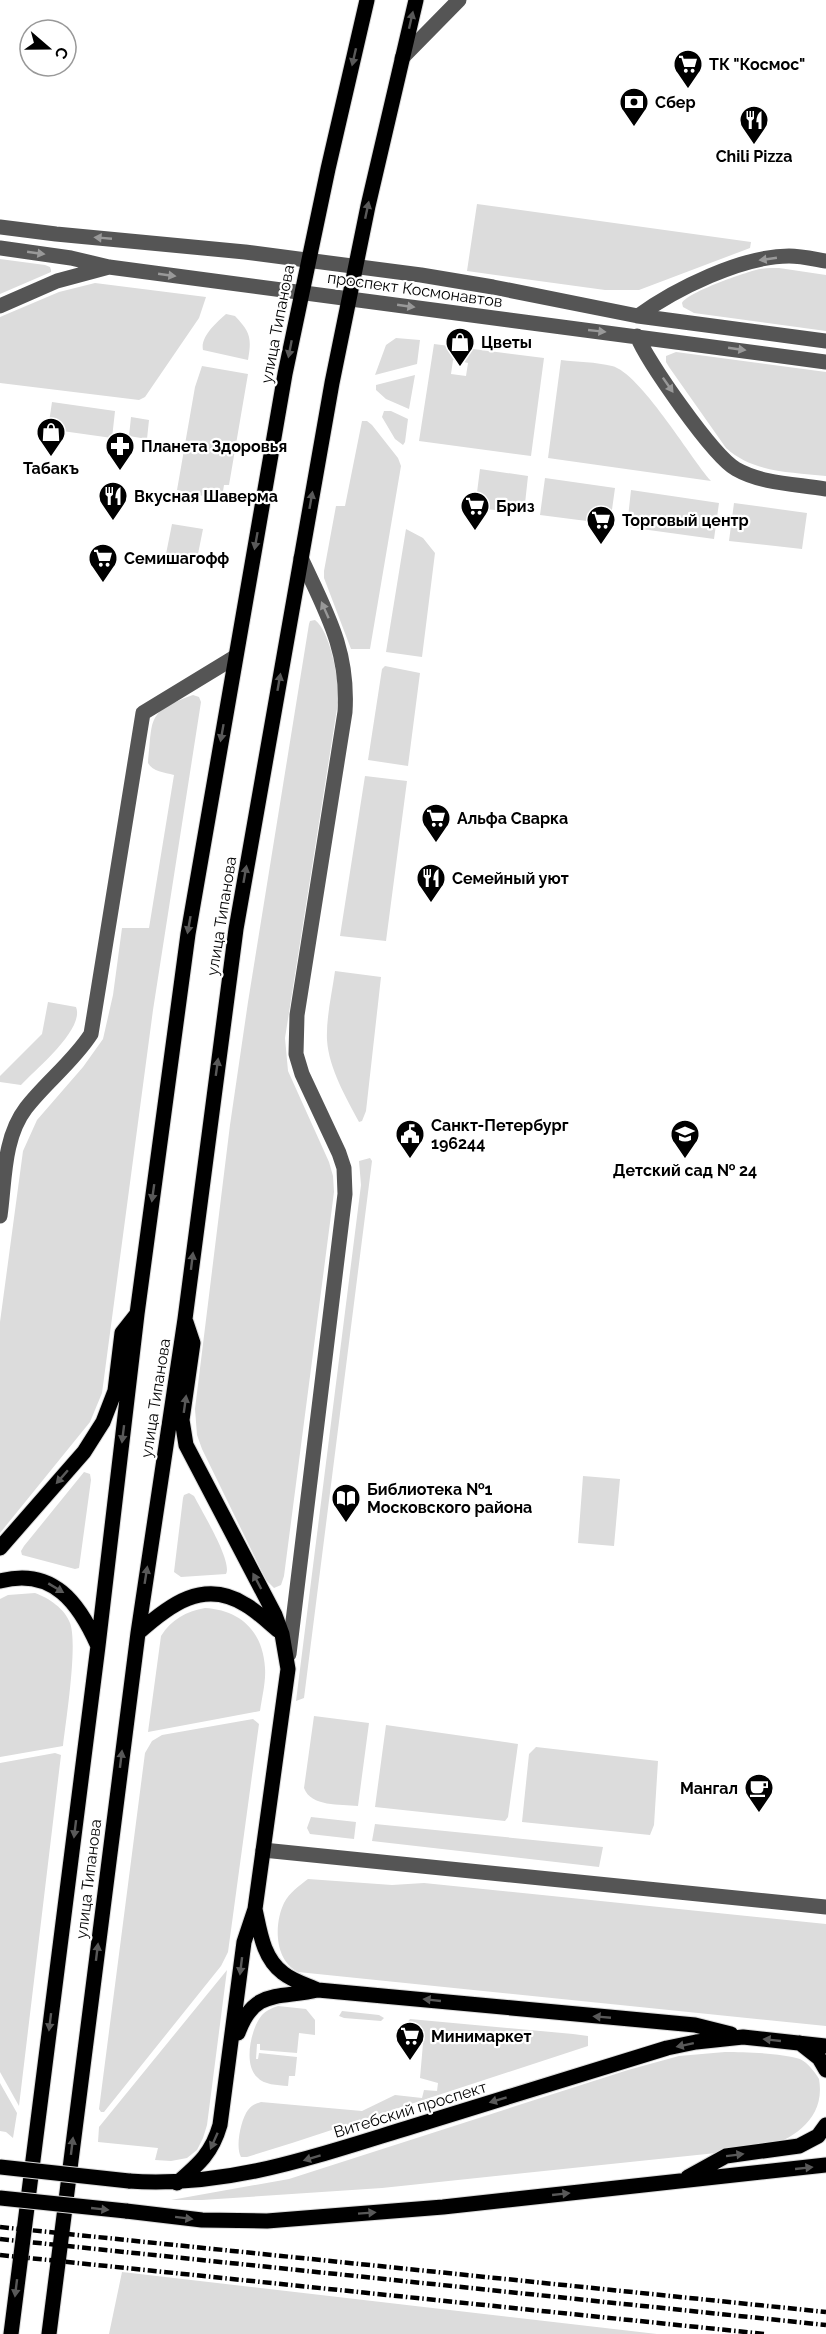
<svg xmlns="http://www.w3.org/2000/svg" width="826" height="2334" font-family="Raleway,sans-serif">
	<style>
		.green { fill: #dcdcdc }
		.lines { fill: none; stroke-linecap: round; stroke-linejoin: round }
		.major-casing { stroke: #dbdbdb; stroke-width: 17 }
		.minor { stroke: #555; stroke-width: 15 }
		.major { stroke: #000; stroke-width: 15 }
		.rail { stroke: #000; stroke-width: 4.5; stroke-dasharray: 9 3 1.5 3; stroke-linecap: butt }
		.major-bridge-casing { stroke: #dbdbdb; stroke-width: 17; stroke-linecap: butt }
		.major-bridge { stroke: #000; stroke-width: 15 }
		.oneway { fill: #595959 }
		.oneway2 { fill: #999 }
		.labels { text-anchor: middle; stroke-width: 4.5; stroke-linejoin: round; paint-order: stroke }
		.poi-label { font-size: 16px; font-weight: bold; fill: #000; stroke: #fff; text-anchor: start }
		.street-label { font-size: 16px; fill: #000; stroke: #fff }
	</style>
	<rect width="100%" height="100%" fill="#fff"/>
	<path class="green" d="M477 204 751 242 750 248 639 290H605L467 271Z
		M0 259 45 265 50 267 51 270V272L0 294Z
		M779 268 826 275V331L694 313 683 307 682 303C688 292 746 272 760 269 766 268 773 268 779 268Z
		M95 283 206 297 199 318 145 397 139 400 0 383V317L59 292Z
		M226 314 235 316C250 332 252 337 248 360L203 350C200 337 217 322 226 314Z
		M396 338 420 340 417 364 375 375 386 345Z
		M434 344 457 347V361L453 360 451 374 466 376 468 363 464 362 466 348 544 358 531 456 419 441Z
		M676 352 826 372V476C790 472 754 473 726 448L669 367 666 362V356Z
		M561 360C577 362 596 362 612 366 640 373 689 456 711 481L548 458Z
		M202 366 248 374 229 485H224L222 497 225 498V501L177 490 195 387Z
		M415 375 409 409 386 399 376 390V385Z
		M52 402 115 411 112 438 48 429Z
		M384 411H391L408 419 405 442 403 445 395 439 382 417Z
		M131 417 149 420 147 439 129 436Z
		M362 421H367L372 425 398 458 401 466 370 649H351L324 578V571L336 506H345Z
		M480 469 528 476 524 513 475 508Z
		M545 478 615 488 610 524 540 515Z
		M631 490 719 503 714 539 627 527Z
		M734 503 807 513 802 549 729 541Z
		M172 524 203 529 197 559 166 554Z
		M406 529 423 538 435 553 422 657 386 652Z
		M315 620C330 631 338 677 339 696L285 1038 288 1071 329 1162 333 1176 334 1192 284 1576 281 1585 274 1588 266 1580 202 1449 197 1435 195 1409 230 1125 248 1002 309 624 310 621Z
		M385 666 420 673 408 766 368 760 382 669Z
		M193 695 199 697 201 702 153 1010 102 1393 90 1422 0 1533V1322L23 1151 37 1120 83 1067 103 1039 113 995 122 928H149L174 775C164 772 153 772 148 763 153 718 146 712 193 695Z
		M365 776 407 781 386 941 340 936Z
		M335 971 381 977 366 1111 362 1121 359 1122C346 1097 329 1069 327 1040 326 1018 332 993 335 971Z
		M48 1002 76 1007C85 1029 36 1069 21 1085L0 1082V1076L42 1034Z
		M370 1158 372 1161 304 1698 296 1701 361 1185 359 1161Z
		M84 1472 90 1474 91 1480 79 1568 75 1569 22 1555 21 1551 24 1546Z
		M583 1476 620 1479 614 1546 578 1543Z
		M189 1493 194 1496C201 1510 233 1562 226 1574L181 1577 174 1572 183 1498 184 1495Z
		M35 1593C49 1598 65 1609 70 1623 78 1644 66 1720 63 1746L0 1757V1599L8 1595Z
		M205 1608C241 1610 263 1632 265 1668 266 1682 262 1697 260 1711L148 1732 161 1636C171 1620 186 1611 205 1608Z
		M314 1716 369 1723 358 1806C340 1804 311 1807 304 1788Z
		M253 1719 259 1724 228 1952 221 1966 104 2112H101L99 2109 145 1753 152 1741 162 1735Z
		M386 1725 518 1744 508 1817 505 1821 375 1807Z
		M536 1747 658 1761 654 1825 650 1835 522 1822 529 1754Z
		M55 1753 61 1755 19 2106 0 2072V1763Z
		M311 1817 356 1822 354 1839 310 1834 307 1828Z
		M375 1824 603 1847 599 1867 372 1841Z
		M308 1879 392 1885 424 1883 826 1924V2026L298 1972C274 1960 274 1924 284 1903 290 1892 299 1886 308 1879Z
		M227 1970 207 2125 203 2138 197 2150 187 2158 171 2161 155 2160 158 2148 98 2142 99 2127Z
		M278 2006 306 2009 315 2020V2035L299 2033 297 2053 260 2050V2044H257L256 2059H258L259 2053 297 2057 295 2076H289L288 2086C277 2085 264 2085 257 2077 243 2064 251 2028 262 2015 267 2010 272 2008 278 2006Z
		M342 2011 379 2015 384 2018 381 2021 344 2018 339 2016Z
		M410 2019 573 2034 588 2036V2046L292 2143 247 2157H241C235 2147 241 2119 248 2110 252 2105 255 2104 261 2102L362 2111 395 2095 422 2098 424 2090 437 2091 438 2083 420 2078 424 2032 402 2029Z
		M725 2052C745 2052 782 2053 800 2059 808 2063 815 2072 819 2079 826 2119 793 2139 764 2148L382 2188 202 2200H171L289 2179 628 2070 679 2056Z
		M0 2083 17 2113 13 2138 6 2132 0 2131Z
		M122 2272 657 2334H109Z"/>
	<g class="lines">
		<g class="major-casing">
			<path id="major" d="M0 1548 84 1452 103 1422 115 1391 122 1333 137 1314
				M0 1581C53 1567 79 1603 98 1646
				M138 1633C169 1605 204 1578 246 1605 258 1612 268 1622 279 1631
				M255 1909C260 1932 263 1958 283 1973 293 1981 307 1985 318 1990
				M238 2033C254 1988 279 1999 318 1990L695 2025 731 2034
				M800 2043 819 2058 826 2070
				M688 2177 726 2156 799 2146 818 2136 826 2125
				M129 2181C230 2188 319 2155 414 2126 499 2100 583 2074 667 2048L696 2042 743 2037 826 2046
				M177 2183C199 2164 212 2153 220 2125L244 1942 255 1909 288 1669 282 1634 275 1615 186 1445 182 1420 193 1343 186 1322
				M126 2211 202 2220 267 2221 443 2207 826 2165
				M11 2334 98 1646 137 1314 188 934 285 374 328 169 367 0
				M49 2334 138 1633 185 1319 236 929 332 383 368 206 416 0"/>
		</g>
		<path class="minor" d="M402 58 459 0
			M0 227 56 234 245 252 421 275 493 287 638 316 826 341
			M0 248 71 258 109 267 826 362
			M0 306 57 281 109 267
			M638 316C675 289 742 256 789 256 801 256 814 259 826 261
			M637 336C647 361 713 456 736 469 762 484 797 484 826 489
			M0 1216C5 1181 3 1138 26 1108 46 1082 73 1062 91 1034L143 713 235 657
			M289 1654 345 1194 344 1168 339 1153 302 1074 296 1054 297 1015 345 712C349 650 326 612 301 558
			M263 1850 826 1907"/>
		<use href="#major" class="major"/>
		<path class="rail" d="M0 2227 826 2312
			M0 2239 826 2325
			M0 2255 765 2334"/>
		<g class="major-bridge-casing">
			<path id="major-bridge" d="M0 2167 129 2181
				M0 2198 126 2211"/>
		</g>
		<use href="#major-bridge" class="major-bridge"/>
	</g>
	<defs><path id="oneway-solid" d="M-6-.8H1V-3.2L6.5 0L1 3.2V.8H-6Z" transform="scale(1.5)"/></defs>
	<g class="oneway">
		<use href="#oneway-solid" transform="translate(411 20) rotate(-77)"/>
		<use href="#oneway-solid" transform="translate(354 57) rotate(103)"/>
		<use href="#oneway-solid" transform="translate(367 210) rotate(-78)"/>
		<use href="#oneway-solid" transform="translate(290 349) rotate(101)"/>
		<use href="#oneway-solid" transform="translate(311 500) rotate(-80)"/>
		<use href="#oneway-solid" transform="translate(256 541) rotate(100)"/>
		<use href="#oneway-solid" transform="translate(279 682) rotate(-80)"/>
		<use href="#oneway-solid" transform="translate(222 733) rotate(100)"/>
		<use href="#oneway-solid" transform="translate(245 874) rotate(-80)"/>
		<use href="#oneway-solid" transform="translate(189 925) rotate(100)"/>
		<use href="#oneway-solid" transform="translate(217 1067) rotate(-82)"/>
		<use href="#oneway-solid" transform="translate(153 1193) rotate(98)"/>
		<use href="#oneway-solid" transform="translate(192 1261) rotate(-83)"/>
		<use href="#oneway-solid" transform="translate(185 1404) rotate(-82)"/>
		<use href="#oneway-solid" transform="translate(123 1434) rotate(97)"/>
		<use href="#oneway-solid" transform="translate(62 1477) rotate(131)"/>
		<use href="#oneway-solid" transform="translate(146 1575) rotate(-81)"/>
		<use href="#oneway-solid" transform="translate(257 1581) rotate(-118)"/>
		<use href="#oneway-solid" transform="translate(56 1588) rotate(31)"/>
		<use href="#oneway-solid" transform="translate(121 1759) rotate(-83)"/>
		<use href="#oneway-solid" transform="translate(75 1829) rotate(97)"/>
		<use href="#oneway-solid" transform="translate(97 1952) rotate(-83)"/>
		<use href="#oneway-solid" transform="translate(241 1966) rotate(97)"/>
		<use href="#oneway-solid" transform="translate(432 2000) rotate(-174)"/>
		<use href="#oneway-solid" transform="translate(602 2017) rotate(-175)"/>
		<use href="#oneway-solid" transform="translate(50 2022) rotate(97)"/>
		<use href="#oneway-solid" transform="translate(772 2040) rotate(-174)"/>
		<use href="#oneway-solid" transform="translate(685 2045) rotate(168)"/>
		<use href="#oneway-solid" transform="translate(498 2100) rotate(163)"/>
		<use href="#oneway-solid" transform="translate(214 2141) rotate(114)"/>
		<use href="#oneway-solid" transform="translate(72 2146) rotate(-83)"/>
		<use href="#oneway-solid" transform="translate(735 2155) rotate(-7)"/>
		<use href="#oneway-solid" transform="translate(312 2158) rotate(163)"/>
		<use href="#oneway-solid" transform="translate(804 2168) rotate(-6)"/>
		<use href="#oneway-solid" transform="translate(561 2194) rotate(-6)"/>
		<use href="#oneway-solid" transform="translate(100 2209) rotate(6)"/>
		<use href="#oneway-solid" transform="translate(367 2213) rotate(-4)"/>
		<use href="#oneway-solid" transform="translate(184 2218) rotate(7)"/>
		<use href="#oneway-solid" transform="translate(16 2288) rotate(97)"/>
	</g>
	<g class="oneway2">
		<use href="#oneway-solid" transform="translate(103 238) rotate(-175)"/>
		<use href="#oneway-solid" transform="translate(36 253) rotate(8)"/>
		<use href="#oneway-solid" transform="translate(768 259) rotate(172)"/>
		<use href="#oneway-solid" transform="translate(167 275) rotate(8)"/>
		<use href="#oneway-solid" transform="translate(406 306) rotate(8)"/>
		<use href="#oneway-solid" transform="translate(597 331) rotate(6)"/>
		<use href="#oneway-solid" transform="translate(737 349) rotate(8)"/>
		<use href="#oneway-solid" transform="translate(668 385) rotate(55)"/>
		<use href="#oneway-solid" transform="translate(325 610) rotate(-114)"/>
	</g>
	<defs>
		<g id="supermarket-pin" transform="scale(1.5)"><path d="M0 17L-7.5 6A9.5 9.5 0 1 1 7.5 6Z" fill="#000" stroke="#fff"/><path d="M-6-5.5h2.5l.6 2H6L4.5 2H-2.5L-4.4-4H-6ZM-1.5 3.2a1.3 1.3 0 1 0 .1 0ZM3 3.2a1.3 1.3 0 1 0 .1 0Z" fill="#fff"/></g>
		<g id="bank-pin" transform="scale(1.5)"><path d="M0 17L-7.5 6A9.5 9.5 0 1 1 7.5 6Z" fill="#000" stroke="#fff"/><path d="M-6-4H6V4H-6ZM0-2.3a2.3 2.3 0 1 0 0 4.6a2.3 2.3 0 1 0 0-4.6Z" fill="#fff"/></g>
		<g id="restaurant-pin" transform="scale(1.5)"><path d="M0 17L-7.5 6A9.5 9.5 0 1 1 7.5 6Z" fill="#000" stroke="#fff"/><path d="M-5-6h1v4h1v-4h1v4h1v-4h1v5L-1.5 .5V6h-2V.5L-5-1ZM5-6V6H3V1.5H1.5Q1.5-4 5-6Z" fill="#fff"/></g>
		<g id="shop-pin" transform="scale(1.5)"><path d="M0 17L-7.5 6A9.5 9.5 0 1 1 7.5 6Z" fill="#000" stroke="#fff"/><path d="M-5-2.5h2.3a2.7 3.5 0 0 1 5.4 0H5L5.5 6h-11ZM-1.5-2.5h3a1.5 2.3 0 0 0-3 0Z" fill="#fff"/></g>
		<g id="pharmacy-pin" transform="scale(1.5)"><path d="M0 17L-7.5 6A9.5 9.5 0 1 1 7.5 6Z" fill="#000" stroke="#fff"/><path d="M-2-6h4v4h4v4h-4v4h-4v-4h-4v-4h4Z" fill="#fff"/></g>
		<g id="civic-pin" transform="scale(1.5)"><path d="M0 17L-7.5 6A9.5 9.5 0 1 1 7.5 6Z" fill="#000" stroke="#fff"/><path d="M-.6-6.5H3V-4.5H.6V-3L4-1V1h2V6H-6V1h2V-1L-.6-3ZM-1.2 2.5V6h2.4V2.5Z" fill="#fff"/></g>
		<g id="school-pin" transform="scale(1.5)"><path d="M0 17L-7.5 6A9.5 9.5 0 1 1 7.5 6Z" fill="#000" stroke="#fff"/><path d="M0-5L7-2L0 1L-7-2ZM-4 1L0 2.5L4 1V4Q0 6-4 4Z" fill="#fff"/></g>
		<g id="library-pin" transform="scale(1.5)"><path d="M0 17L-7.5 6A9.5 9.5 0 1 1 7.5 6Z" fill="#000" stroke="#fff"/><path d="M-6-4Q-3-5.5-.7-3.5V5Q-3 3-6 4ZM6-4Q3-5.5 .7-3.5V5Q3 3 6 4Z" fill="#fff"/></g>
		<g id="cafe-pin" transform="scale(1.5)"><path d="M0 17L-7.5 6A9.5 9.5 0 1 1 7.5 6Z" fill="#000" stroke="#fff"/><path d="M-5.5-4.5H6V0H3Q3 3.5 0 3.5H-2.5Q-5.5 3.5-5.5 0ZM3-3.2v2h1.7v-2ZM-6 4.5H4V6H-6Z" fill="#fff"/></g>
	</defs>
	<g fill-rule="evenodd">
		<use href="#supermarket-pin" x="688" y="64"/>
		<use href="#bank-pin" x="634" y="102"/>
		<use href="#restaurant-pin" x="754" y="120"/>
		<use href="#shop-pin" x="460" y="342"/>
		<use href="#shop-pin" x="51" y="432"/>
		<use href="#pharmacy-pin" x="120" y="446"/>
		<use href="#restaurant-pin" x="113" y="496"/>
		<use href="#supermarket-pin" x="475" y="506"/>
		<use href="#supermarket-pin" x="601" y="520"/>
		<use href="#supermarket-pin" x="103" y="558"/>
		<use href="#supermarket-pin" x="436" y="818"/>
		<use href="#restaurant-pin" x="431" y="878"/>
		<use href="#civic-pin" x="410" y="1134"/>
		<use href="#school-pin" x="685" y="1134"/>
		<use href="#library-pin" x="346" y="1498"/>
		<use href="#cafe-pin" x="759" y="1788"/>
		<use href="#supermarket-pin" x="410" y="2036"/>
	</g>
	<g class="labels">
		<g class="poi-label">
			<text x="709" y="70">ТК "Космос"</text>
			<text x="655" y="108">Сбер</text>
			<text x="754" y="162" text-anchor="middle">Chili Pizza</text>
			<text x="481" y="348">Цветы</text>
			<text x="141" y="452">Планета Здоровья</text>
			<text x="51" y="474" text-anchor="middle">Табакъ</text>
			<text x="134" y="502">Вкусная Шаверма</text>
			<text x="496" y="512">Бриз</text>
			<text x="622" y="526">Торговый центр</text>
			<text x="124" y="564">Семишагофф</text>
			<text x="457" y="824">Альфа Сварка</text>
			<text x="452" y="884">Семейный уют</text>
			<text x="431" y="1131">Санкт-Петербург<tspan x="431" dy="18">196244</tspan></text>
			<text x="685" y="1176" text-anchor="middle">Детский сад № 24</text>
			<text x="367" y="1495">Библиотека №1<tspan x="367" dy="18">Московского района</tspan></text>
			<text x="738" y="1794" text-anchor="end">Мангал</text>
			<text x="431" y="2042">Минимаркет</text>
		</g>
		<g class="street-label">
			<text transform="translate(415 289) rotate(8)" y="6">проспект Космонавтов</text>
			<text transform="translate(277 324) rotate(-79)" y="6">улица Типанова</text>
			<text transform="translate(221 916) rotate(-81)" y="6">улица Типанова</text>
			<text transform="translate(155 1398) rotate(-81)" y="6">улица Типанова</text>
			<text transform="translate(88 1879) rotate(-83)" y="6">улица Типанова</text>
			<text transform="translate(410 2109) rotate(-17)" y="6">Витебский проспект</text>
		</g>
	</g>
	<g transform="translate(48 48) rotate(110)"><circle r="28" fill="#ffffff" stroke="#999999" stroke-width="1.5"/>
	<path d="M0-4.5L10 22L0 15L-10 22Z" fill="#000000"/>
	<text y="-9" font-size="16" font-weight="bold" text-anchor="middle" fill="#000000">С</text>
	</g>
</svg>
